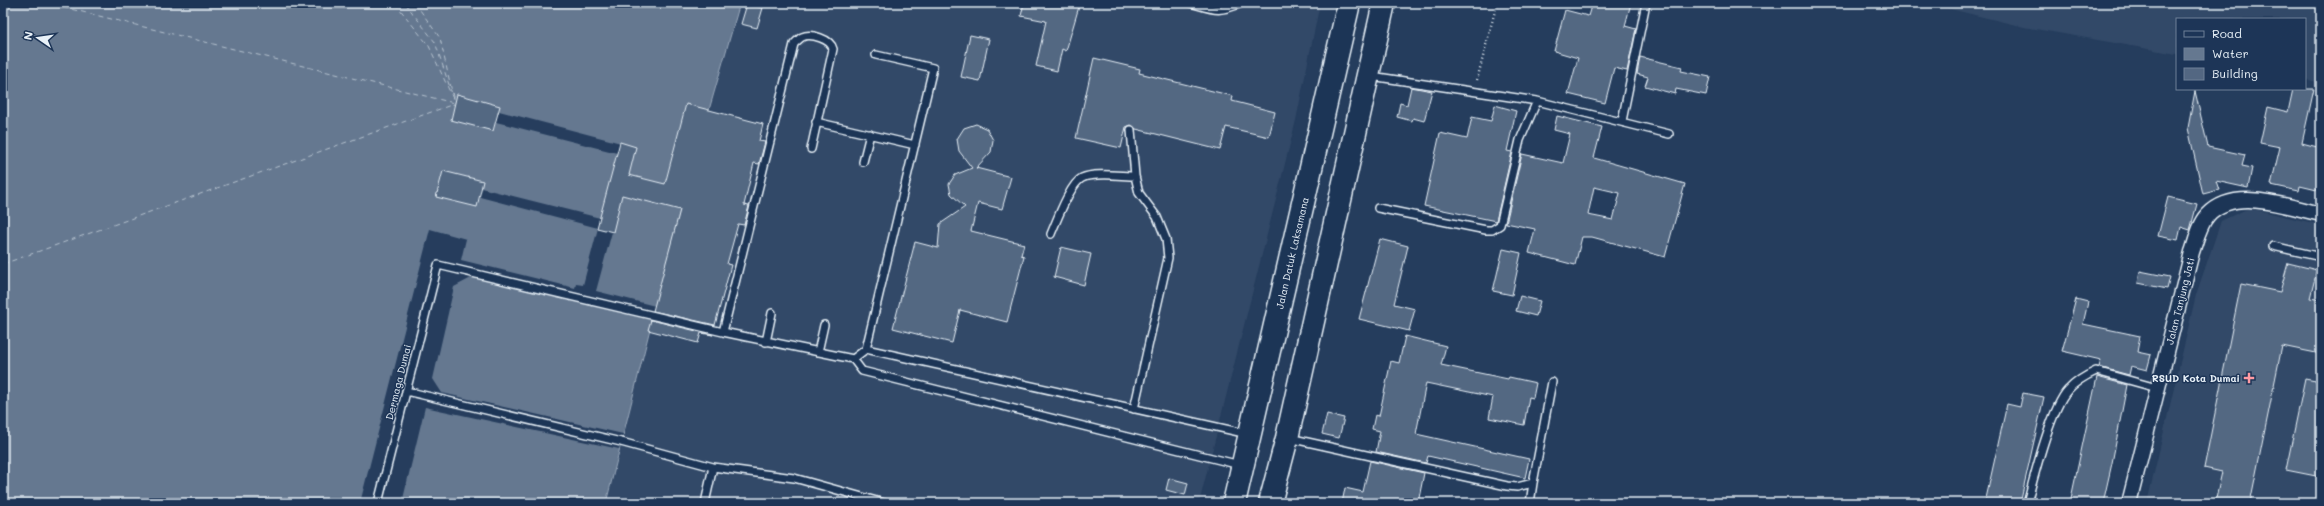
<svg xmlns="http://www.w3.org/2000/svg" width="2324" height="506" font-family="Mali,sans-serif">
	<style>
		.built { fill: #334a68 }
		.water { fill: #657890; stroke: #99a8ba }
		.pier { fill: #253d5d }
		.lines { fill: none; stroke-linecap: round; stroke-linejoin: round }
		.ferry { stroke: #b4c1ce; stroke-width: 1; stroke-dasharray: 5 4; stroke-linecap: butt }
		.building { fill: #536782; stroke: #e8f1f8; fill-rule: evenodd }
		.service-casing { stroke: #e8f1f8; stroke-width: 10 }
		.minor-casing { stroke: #e8f1f8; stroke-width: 17 }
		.trunk-casing { stroke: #e8f1f8; stroke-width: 25 }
		.path { stroke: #e8f1f8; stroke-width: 2.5; stroke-dasharray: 1 3; stroke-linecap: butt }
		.service { stroke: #1d3557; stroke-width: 7 }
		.minor { stroke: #1d3557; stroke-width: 14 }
		.trunk { stroke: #1d3557; stroke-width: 22 }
		.poi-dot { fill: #ff9aa2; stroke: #1d3557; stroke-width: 1.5 }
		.labels { text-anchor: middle; stroke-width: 3; stroke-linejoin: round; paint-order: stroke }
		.street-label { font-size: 10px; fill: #e8f1f8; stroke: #1d3557 }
		.poi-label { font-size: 10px; font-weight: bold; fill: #e8f1f8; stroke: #1d3557; text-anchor: end }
	</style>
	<rect width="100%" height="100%" fill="#253d5d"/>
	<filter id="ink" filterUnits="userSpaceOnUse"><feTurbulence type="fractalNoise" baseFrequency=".025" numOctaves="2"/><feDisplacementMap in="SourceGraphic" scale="8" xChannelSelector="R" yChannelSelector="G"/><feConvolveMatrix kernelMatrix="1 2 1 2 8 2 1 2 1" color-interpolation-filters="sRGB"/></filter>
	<g filter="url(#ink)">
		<path class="built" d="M740 3H1320L1296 120 1199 503H606L680 210Z
			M1926 3H2321V83L2305 79V19H2177V54L2024 27Z
			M2249 208 2321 225V503H2147L2196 295 2221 221Z"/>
		<path class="water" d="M3 3H740L680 210 606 503H3Z"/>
		<path class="pier" d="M457 94 500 106 499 111 636 147 629 175 665 184 686 104 707 110 680 210 622 195 596 291 655 306 651 320 473 277 454 287 433 379 442 393 623 434 619 449 425 407 402 503H360L430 229 466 239 461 260 575 288 576 284 583 285 598 228 480 197 477 207 436 197 443 171 483 181 481 188 600 218 617 153 496 122 493 131 451 120Z"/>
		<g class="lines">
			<path class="ferry" d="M46 3 454 103
				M395 3 429 46 455 103
				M405 3 435 42 453 97
				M415 3 440 38 454 101
				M3 264 454 104"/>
		</g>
		<path class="building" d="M1024 3H1080L1066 51 1062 49 1057 71 1036 66 1046 21 1021 16Z
			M1592 3H1631L1625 26 1636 29 1627 71 1614 68 1605 103 1568 94 1578 58 1554 51 1565 10 1588 16Z
			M747 4 763 8 757 28 741 24Z
			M970 35 989 39 980 81 961 77Z
			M1640 57 1682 67 1681 71 1710 77 1706 95 1676 89 1675 94 1645 86 1648 77 1637 74Z
			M1094 58 1140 69 1139 73 1233 96 1232 101 1275 112 1269 137 1226 127 1220 150 1136 129 1131 125 1126 127 1121 148 1076 138Z
			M1411 87 1432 91 1424 121 1413 118 1412 121 1397 117 1400 103 1407 105Z
			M2293 89H2314L2302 143 2321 148V191L2300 186 2299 191 2271 185 2280 147 2260 143 2268 107 2288 112Z
			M2195 91 2208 147 2245 155 2242 166 2252 168 2248 188 2216 181 2219 190 2203 194 2188 128Z
			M457 94 500 106 493 131 451 120Z
			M686 104 763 124 759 141 765 142 759 164 754 163 744 205 749 206 744 225 738 224 727 264 731 265 715 325 653 311 680 210 622 195 613 232 597 228 620 142 636 147 629 175 665 184Z
			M1495 105 1516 111 1507 151 1512 152 1496 221 1424 206 1440 133 1467 139 1472 117 1491 121Z
			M1557 116 1602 127 1594 158 1685 184 1665 257 1592 237H1582L1575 265 1529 253 1535 229 1506 223 1522 154 1563 163 1570 134 1554 130ZM1594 187 1620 193 1613 220 1588 215Z
			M976 124 987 129 993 140 991 152 976 168 1011 177 1002 209 978 203 971 231 1024 244 1021 255 1024 256 1007 322 960 310 952 343 893 328 915 242 938 248 940 224 965 207 951 194 949 184 955 175 972 168 959 151 957 139 964 128Z
			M443 171 483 181 477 207 436 197Z
			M2168 197 2197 204 2190 230 2181 227 2178 240 2158 236Z
			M1380 239 1408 246 1394 304 1415 309 1409 331 1359 319Z
			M1061 247 1091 254 1084 285 1054 277Z
			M1503 249 1521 253 1512 295 1493 291Z
			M2288 263 2317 270 2310 298 2321 300V354L2282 346 2250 503H2215L2222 472 2204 468 2241 284 2280 292Z
			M2140 271 2170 277 2167 289 2138 283Z
			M1520 296 1540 301 1536 316 1516 311Z
			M2076 299 2088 302 2083 324 2140 336 2137 352 2151 355 2147 370 2131 366 2129 375 2099 367 2101 360 2062 351Z
			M651 320 713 335 701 333 698 343 648 330Z
			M1405 336 1446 346 1441 365 1508 379 1509 377 1536 383 1533 398 1529 397 1524 425 1489 418 1493 397 1426 383 1416 434 1529 459 1525 478 1428 456 1426 463 1376 452 1380 431 1372 429 1375 415 1379 416 1391 361 1399 363Z
			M2097 377 2127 385 2112 463 2103 503H2070Z
			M2305 379 2321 382V477L2286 470Z
			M2023 393 2044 397 2020 503H1985L2007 404 2020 407Z
			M1327 414 1344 418 1339 438 1322 434Z
			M1370 461 1424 473 1418 503H1342L1345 488 1363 492Z
			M1169 478 1188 483 1185 495 1166 490Z"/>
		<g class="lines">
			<g class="service-casing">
				<path id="service" d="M1191 3C1215 10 1218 13 1242 3
					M1371 76 1537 101 1669 134
					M1622 121 1646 3
					M816 122 915 145
					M1131 130 1135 176 1139 193 1157 217 1166 239 1168 258 1134 409
					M811 149 833 49C831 39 811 33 802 37 799 39 796 42 794 44L723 332 853 359 862 371 1240 465
					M863 162 870 134
					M1378 208 1486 230H1492L1500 225 1520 140 1537 101
					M1051 234C1057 220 1070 184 1082 178 1094 172 1121 176 1135 176
					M2273 246 2321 257
					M766 342 772 313
					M866 349 933 68 876 55
					M818 352 824 325
					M853 359 866 349 1248 434
					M406 391 621 442 713 467
					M1289 438 1507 486 1517 487 1533 483 1530 503
					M1533 483 1552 382
					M378 503 438 265 723 332
					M705 503 713 467 794 478 884 503
					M2027 503C2034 477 2051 408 2068 390 2076 381 2085 376 2096 371L2157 388"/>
			</g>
			<g class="minor-casing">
				<path id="minor" d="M2129 503 2192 252C2196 241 2199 225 2208 215 2235 186 2288 207 2321 214"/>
			</g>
			<g class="trunk-casing">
				<path id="trunk" d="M1234 503 1349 3
					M1270 503 1287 438 1384 3"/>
			</g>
			<path class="path" d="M1477 80 1497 3"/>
			<use href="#service" class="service"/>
			<use href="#minor" class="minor"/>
			<use href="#trunk" class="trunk"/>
		</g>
	</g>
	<path class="poi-dot" d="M2247 372h4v4h4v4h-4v4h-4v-4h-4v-4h4z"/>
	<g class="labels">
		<g class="street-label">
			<text transform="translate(1292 253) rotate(-77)" y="4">Jalan Datuk Laksamana</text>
			<text transform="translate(2180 301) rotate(-76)" y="4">Jalan Tanjung Jati</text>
			<text transform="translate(398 382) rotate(-76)" y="4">Dermaga Dumai</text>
		</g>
		<g class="poi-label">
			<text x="2240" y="382">RSUD Kota Dumai</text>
		</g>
	</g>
	<rect width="2324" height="506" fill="none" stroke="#1d3557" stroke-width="16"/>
	<rect x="8" y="8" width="2308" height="490" fill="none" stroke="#e8f1f8" stroke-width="1.5" filter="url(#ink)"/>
	<rect x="2176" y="18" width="130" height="72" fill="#1d3557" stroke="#6e8097"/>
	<rect x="2184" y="31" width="20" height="6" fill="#1d3557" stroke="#6e8097"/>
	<text x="2212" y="38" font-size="12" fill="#e8f1f8">Road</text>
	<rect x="2184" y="48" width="20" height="12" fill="#657890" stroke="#6e8097"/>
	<text x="2212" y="58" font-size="12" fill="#e8f1f8">Water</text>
	<rect x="2184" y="68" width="20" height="12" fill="#536782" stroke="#6e8097"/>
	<text x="2212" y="78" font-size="12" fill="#e8f1f8">Building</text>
	<g transform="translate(38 38) rotate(283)" stroke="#1d3557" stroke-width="3" paint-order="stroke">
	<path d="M0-3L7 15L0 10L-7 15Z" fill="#e8f1f8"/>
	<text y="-6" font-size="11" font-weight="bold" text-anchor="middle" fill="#e8f1f8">N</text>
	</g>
</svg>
